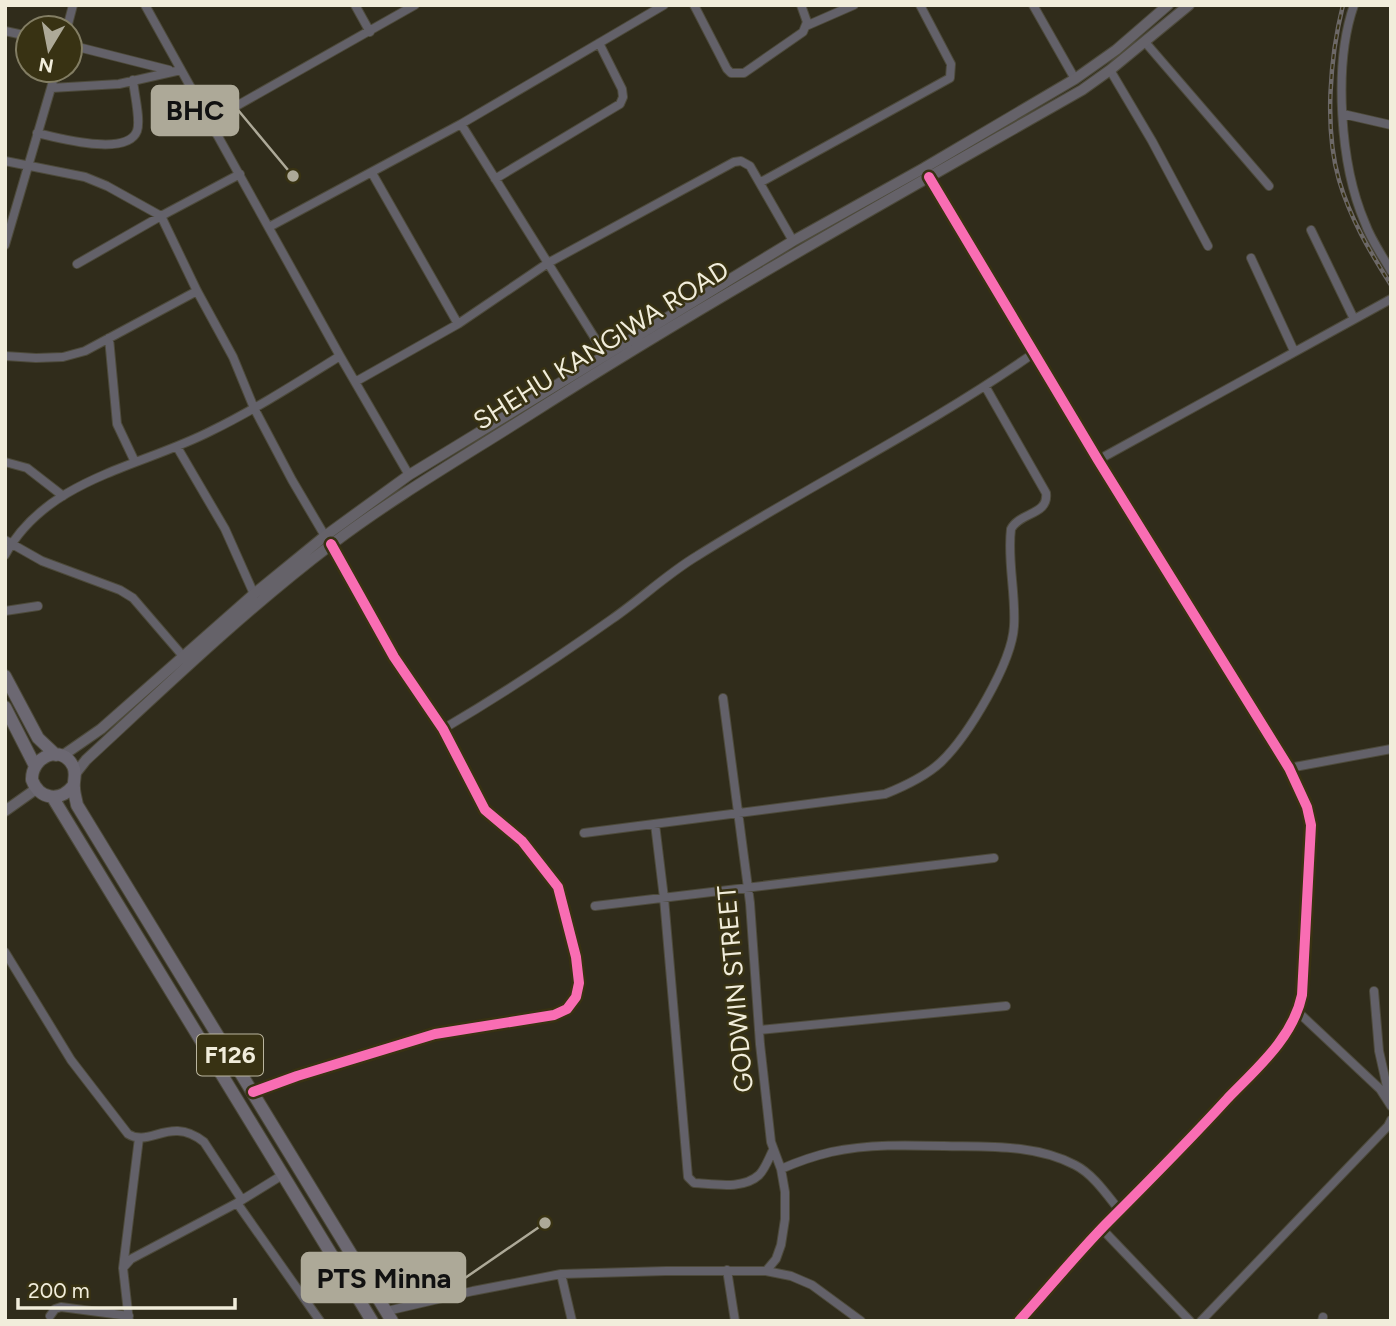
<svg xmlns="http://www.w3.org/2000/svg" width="1396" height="1326" font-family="Figtree,sans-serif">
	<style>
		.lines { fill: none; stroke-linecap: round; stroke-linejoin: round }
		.street-casing { stroke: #4d4a3b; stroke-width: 10 }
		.secondary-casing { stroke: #4d4a3b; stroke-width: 12 }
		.primary-casing { stroke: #4d4a3b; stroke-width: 14 }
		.street { stroke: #636169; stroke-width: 8 }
		.secondary { stroke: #656269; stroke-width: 10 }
		.primary { stroke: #6c6872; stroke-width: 12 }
		.rail-casing { stroke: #6c6867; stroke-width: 4.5 }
		.rail { stroke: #383213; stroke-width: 2; stroke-dasharray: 5; stroke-linecap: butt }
		.cycleway-casing { stroke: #383213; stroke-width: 15 }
		.cycleway { stroke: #f96db3; stroke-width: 10 }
		.labels { text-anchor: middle; stroke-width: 5; stroke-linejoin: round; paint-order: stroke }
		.shield { fill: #383213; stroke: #bab59f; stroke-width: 2 }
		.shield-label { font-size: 24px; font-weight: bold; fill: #f1eddb }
		.street-label { font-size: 26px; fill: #f1eddb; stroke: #383213 }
		.leader { fill: none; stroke: #ada998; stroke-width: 2.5 }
		.callout-dot { fill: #ada998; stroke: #383213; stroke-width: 2.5 }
		.callout { fill: #ada998; stroke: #ada998; stroke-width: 2.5 }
		.callout-label { font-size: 28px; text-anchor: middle; font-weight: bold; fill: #111 }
	</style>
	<rect width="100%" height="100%" fill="#302c1b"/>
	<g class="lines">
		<g class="street-casing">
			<path id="street" d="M145 5 340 356 409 475
				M355 5 370 32
				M694 5 727 69 731 73H744L803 32 807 22 801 5
				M1033 5 1075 79
				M1354 5C1333 65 1340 165 1365 223 1371 240 1382 255 1391 271
				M806 26 854 5
				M67 28 73 5
				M5 31 28 36
				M1145 42 1269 186
				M70 45 169 70
				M1110 70 1152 141 1208 246
				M51 88 56 70
				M1343 114 1391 125
				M210 121 415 5
				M461 124 606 356
				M37 133C59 138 127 157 137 131 141 120 134 93 133 80
				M5 161 85 177 107 186 161 216 197 291 233 357 254 408 292 480 325 536
				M372 173 458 324
				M929 177 1098 460 1289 768 1307 807 1311 825 1302 995C1293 1038 1257 1068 1228 1098 1188 1142 1147 1183 1105 1225 1075 1256 1048 1289 1019 1321
				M495 179 620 104 623 97 622 89 599 43
				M761 182 950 78 951 64 920 5
				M269 227 461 124 664 5
				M1311 230 1354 319
				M5 245 51 88 119 84 181 70
				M1251 258 1294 351
				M77 264 161 216 240 174
				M109 338 117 424 135 462
				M5 356 36 358 63 357 85 351 197 291
				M355 382 458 324 548 263 734 162 741 161 750 166 793 241
				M177 447 225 529 254 594
				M1098 460 1391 299
				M5 462 27 468 63 496
				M5 540 42 561 120 590 133 598 182 655
				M5 555C47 478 141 467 211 431 256 409 298 382 340 356
				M5 611 38 606
				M723 698 750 903 760 1044 771 1142 781 1169 785 1192V1219L781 1245 776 1259 766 1271
				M443 729C501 695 557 658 612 619 641 599 667 574 697 556 808 486 927 428 1034 353
				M1289 768 1391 749
				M655 824 664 898 688 1177 694 1183C714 1184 743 1190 759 1175 765 1169 769 1158 773 1150
				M584 833 885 794C905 786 926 776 941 762 968 736 1012 663 1014 626 1016 593 1007 561 1011 529 1020 512 1049 515 1046 493L985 386
				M595 906 994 858
				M5 952 71 1060 128 1134C150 1148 170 1115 204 1142L242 1200
				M1374 991 1379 1051 1390 1100
				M1298 1012 1380 1089 1391 1106
				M759 1030 1006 1006
				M253 1092 297 1076 435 1034 554 1015 567 1009 576 997 579 983 576 957 558 887 522 841 485 810 443 729 394 657 331 544
				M781 1169C797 1162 814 1156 831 1152 868 1144 907 1145 944 1146 988 1147 1035 1144 1075 1165 1093 1174 1107 1195 1120 1211
				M237 1203 320 1321
				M1102 1229 1190 1321
				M123 1268 139 1138
				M727 1270 735 1321
				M561 1274 572 1321
				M387 1311 473 1291 561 1274 666 1271H766L791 1276 812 1285 861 1321
				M50 1316 55 1309 61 1307 129 1316
				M129 1321 123 1268 131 1259 237 1203 284 1174
				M1201 1321 1388 1126 1391 1120
				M1322 1321 1323 1317"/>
		</g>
		<g class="secondary-casing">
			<path id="secondary" d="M62 756 101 729 254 594 325 536 409 475 793 241 924 168 1075 79 1116 50 1168 5
				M75 774 86 760C166 686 245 610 332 544 394 497 463 457 529 415 709 300 896 196 1082 90L1110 70 1189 5
				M5 811 36 789"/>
		</g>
		<g class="primary-casing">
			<path id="primary" d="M5 676 38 738 56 755
				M5 707 35 766
				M73 786C60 802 40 800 32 780 31 757 61 743 73 766 77 774 73 780 74 788 74 793 76 799 77 805L392 1321
				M53 798 372 1321"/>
		</g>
		<use href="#street" class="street"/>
		<use href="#secondary" class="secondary"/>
		<use href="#primary" class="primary"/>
		<g class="rail-casing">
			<path id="rail" d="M1343 5C1330 57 1324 128 1339 180 1350 218 1370 252 1391 285"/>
		</g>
		<use href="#rail" class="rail"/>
		<g class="cycleway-casing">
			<path id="cycleway" d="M929 177 1098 460 1289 768 1307 807 1311 825 1302 995C1293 1038 1257 1068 1228 1098 1188 1142 1147 1183 1105 1225 1075 1256 1048 1289 1019 1321
				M253 1092 297 1076 435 1034 554 1015 567 1009 576 997 579 983 576 957 558 887 522 841 485 810 443 729 394 657 331 544"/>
		</g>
		<use href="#cycleway" class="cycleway"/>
	</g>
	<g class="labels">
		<rect class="shield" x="197" y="1034.5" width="66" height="41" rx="5"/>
		<g class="shield-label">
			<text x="230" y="1063">F126</text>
		</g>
		<g class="street-label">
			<text transform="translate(601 345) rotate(-32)" y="9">SHEHU KANGIWA ROAD</text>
			<text transform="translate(735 989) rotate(-95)" y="9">GODWIN STREET</text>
		</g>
	</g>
	<path class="leader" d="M293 176L238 110M545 1223L465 1278"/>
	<g class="callout-dot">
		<circle cx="293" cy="176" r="7"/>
		<circle cx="545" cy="1223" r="7"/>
	</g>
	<g class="callout">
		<rect x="152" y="86" width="86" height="49" rx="7"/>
		<rect x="302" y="1253" width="163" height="49" rx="7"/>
	</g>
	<g class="callout-label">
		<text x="195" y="120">BHC</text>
		<text x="384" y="1288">PTS Minna</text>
	</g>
	<rect width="1396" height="1326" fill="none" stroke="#f1eddb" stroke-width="14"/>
	<g transform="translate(49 49) rotate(190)"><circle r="33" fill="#383213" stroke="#827d63" stroke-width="2"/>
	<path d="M0-5L12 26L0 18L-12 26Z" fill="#ada998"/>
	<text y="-10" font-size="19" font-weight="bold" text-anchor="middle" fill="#f1eddb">N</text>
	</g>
	<path d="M18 1298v10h217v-10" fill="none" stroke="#f1eddb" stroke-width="3.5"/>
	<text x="28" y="1298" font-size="21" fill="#f1eddb" stroke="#383213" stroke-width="5" paint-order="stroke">200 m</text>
</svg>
